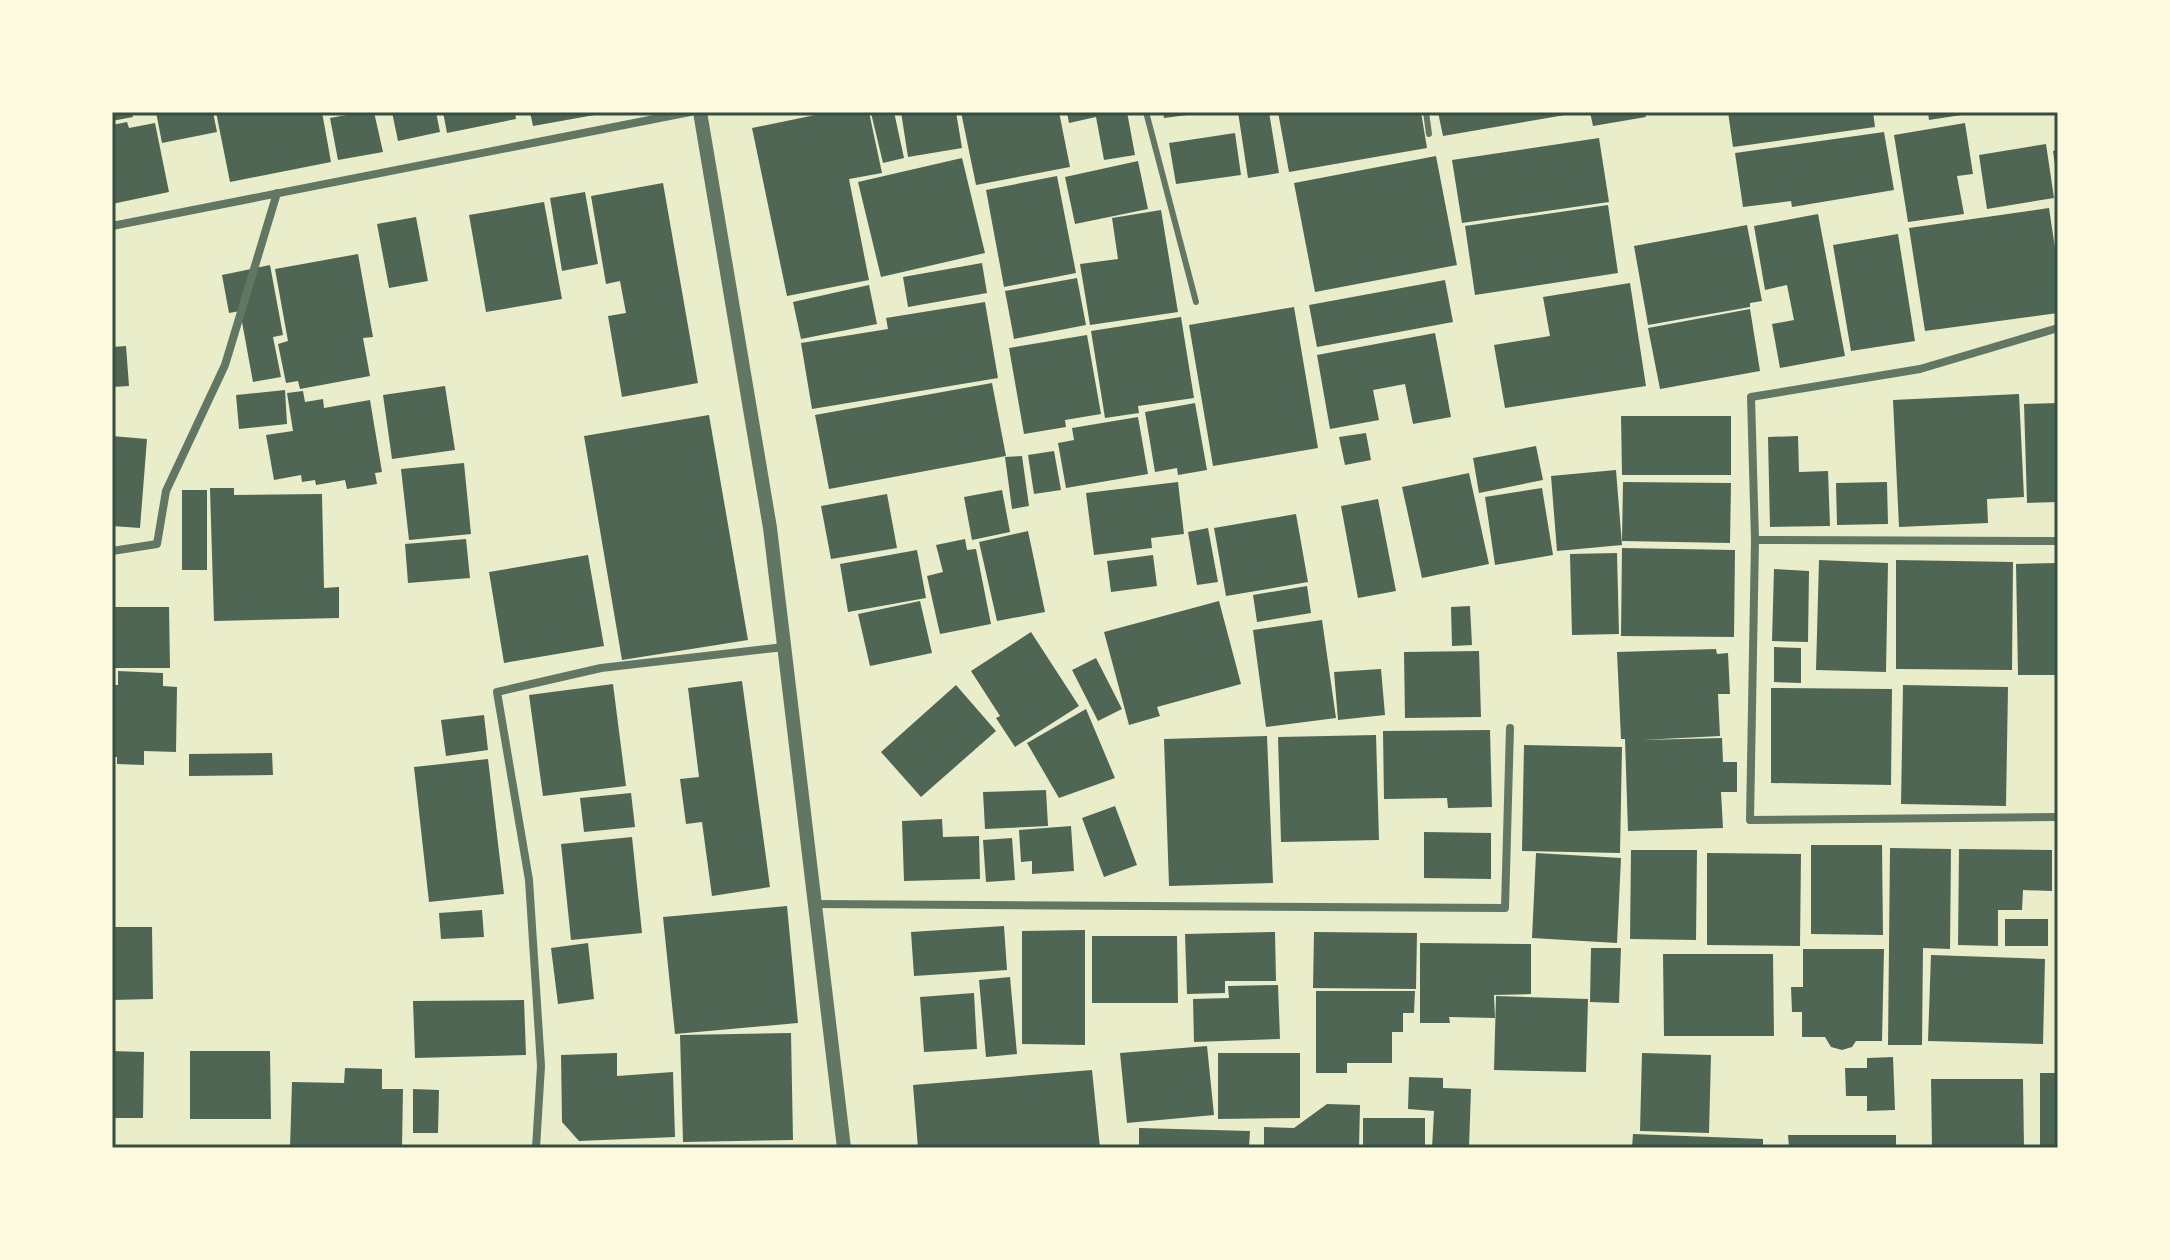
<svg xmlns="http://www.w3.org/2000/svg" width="2170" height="1260" font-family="'Sofia Sans Condensed',sans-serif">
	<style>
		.building { fill: #4f6655 }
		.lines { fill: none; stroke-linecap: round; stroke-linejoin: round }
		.service { stroke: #617663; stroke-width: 6 }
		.minor { stroke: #617663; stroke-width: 8 }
		.tertiary { stroke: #617663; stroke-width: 14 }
		.neatline { fill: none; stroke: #344e41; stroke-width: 3 }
	</style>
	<rect width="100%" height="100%" fill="#e9edc9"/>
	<path class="building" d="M112 112H132L133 117 112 121Z
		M156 112H213L217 132 162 143Z
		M216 112H322L331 162 230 182Z
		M363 112H374L383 152 338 160 330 118Z
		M392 112H436L440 132 398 141Z
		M443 112H515L516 119 447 133Z
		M530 112H600V114L533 126Z
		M830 112H869L882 173 849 179 869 280 787 296 752 128Z
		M894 112 904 158 883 163 871 113Z
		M901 112H956L962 148 908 157Z
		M961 112H1059L1070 167 976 185Z
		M1067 112H1127L1135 155 1104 160 1096 117 1069 123Z
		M1163 112H1195V114L1164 118Z
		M1238 112H1269L1279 173 1248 178Z
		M1278 112H1421L1427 148 1289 172Z
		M1438 112H1571V114L1443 136Z
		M1590 112H1645L1646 117 1593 126Z
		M1728 112H1873L1875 127 1733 147Z
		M1928 112H1968V114L1929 120Z
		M127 122 129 128 155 123 169 192 112 204V125Z
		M1965 123 1973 174 1957 176 1964 214 1908 222 1894 135Z
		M1884 132 1894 190 1792 207 1791 201 1743 207 1735 153Z
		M1235 133 1241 175 1176 184 1169 143Z
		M1599 138 1609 202 1462 223 1452 160Z
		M2046 144 2054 198 1987 209 1979 155Z
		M2058 150V172H2056L2053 151Z
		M1436 156 1457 265 1315 292 1294 183Z
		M962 158 985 253 881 277 858 182Z
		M1138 161 1148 209 1075 224 1065 177Z
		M1057 176 1076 273 1004 287 986 190Z
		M663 183 698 383 622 397 608 316 626 313 620 281 606 284 591 196Z
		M585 192 598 264 562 271 550 198Z
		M544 202 562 299 486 312 469 215Z
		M1608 205 1618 273 1475 295 1465 226Z
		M2049 208 2058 268V313L1925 331 1909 228Z
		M1161 210 1178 312 1090 325 1080 264 1118 259 1112 218Z
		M1818 214 1845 356 1780 368 1772 324 1794 320 1787 285 1765 290 1754 226Z
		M416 217 428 281 389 288 377 224Z
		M1747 225 1762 301 1750 303V307L1648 325 1634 246Z
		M1898 234 1915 341 1851 351 1833 245Z
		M358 254 373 337 363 338 370 376 300 389 298 381 286 383 278 344 288 341 275 269Z
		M982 263 987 293 908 307 903 277Z
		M270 265 283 335 273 337 281 377 253 382 240 311 229 313 222 275Z
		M1077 278 1086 325 1014 339 1005 291Z
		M1445 280 1453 322 1317 347 1309 305Z
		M1630 283 1646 386 1505 408 1494 345 1550 336 1543 297Z
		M869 285 877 324 801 339 793 302Z
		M985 302 998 378 812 409 801 343 888 329 886 318Z
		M1294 307 1318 448 1213 466 1189 325Z
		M1750 309 1760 371 1660 389 1648 328Z
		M1181 317 1194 398 1138 406 1139 413 1105 418 1091 331Z
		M1435 333 1451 417 1413 424 1405 384 1373 390 1379 420 1330 429 1317 355Z
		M1087 335 1101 414 1065 420 1066 427 1024 434 1009 348Z
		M126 346 129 386 112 387V347Z
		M992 383 1006 456 829 489 815 415Z
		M445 386 455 450 392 459 383 395Z
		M285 390 287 424 239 429 236 395Z
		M303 391 305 402 323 399 324 408 370 400 382 472 375 473 377 484 347 489 345 480 316 485 315 480 302 482 301 475 274 480 266 435 293 431 287 393Z
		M2019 394 2024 497 1987 499 1988 523 1899 527 1893 400Z
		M1195 403 1207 470 1178 475 1177 468 1155 472 1145 412Z
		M2058 403V502L2027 503 2024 404Z
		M709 415 748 640 622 660 584 436Z
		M1621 416H1731V475H1622Z
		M1138 417 1148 474 1066 488 1058 443 1074 440 1072 428Z
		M1366 433 1371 460 1345 465 1339 437Z
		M112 436 147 439 140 528 112 526Z
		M1798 436 1799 472 1828 471 1830 526 1770 527 1768 437Z
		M1536 446 1543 480 1479 493 1473 458Z
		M1054 451 1061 490 1034 494 1028 455Z
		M1022 456 1029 506 1012 509 1005 457Z
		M464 463 471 534 409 540 401 469Z
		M1616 470 1622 545 1557 551 1551 476Z
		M1469 473 1489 564 1422 578 1402 487Z
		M1178 482 1184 534 1151 538 1152 548 1094 555 1086 493Z
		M1623 482 1731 483 1730 543 1622 541Z
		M1887 482 1888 524 1837 525 1836 483Z
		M210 488H234V495L322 494 324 588 339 587V618L214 621Z
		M1542 488 1553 555 1495 565 1485 497Z
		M182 490H207V570H182Z
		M1002 490 1010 532 972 540 964 497Z
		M887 494 897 548 831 559 821 506Z
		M1378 499 1396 591 1358 598 1341 506Z
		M1296 514 1308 582 1226 596 1214 528Z
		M1208 528 1218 582 1197 585 1188 532Z
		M1028 531 1045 612 997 621 979 542Z
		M466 539 470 578 408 583 405 544Z
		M965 539 967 550 976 549 991 624 940 634 927 576 943 572 936 545Z
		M1622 548 1735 550 1734 637 1621 636Z
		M917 550 926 598 848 612 840 564Z
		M1617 553 1619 634 1572 635 1570 554Z
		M588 555 604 646 504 663 489 572Z
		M1153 555 1157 586 1111 592 1107 561Z
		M1819 560 1888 563 1886 672 1816 670Z
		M1896 560 2013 562 2012 670 1896 669Z
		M2058 563V675H2018L2016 564Z
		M1774 569 1809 571 1808 642 1772 641Z
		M1307 586 1311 613 1257 622 1253 595Z
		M920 601 932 653 870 666 858 614Z
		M1219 601 1241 684 1157 707 1160 716 1129 725 1104 632Z
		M1470 606 1472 645 1452 646 1451 607Z
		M112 607H169L170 668H112Z
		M1322 620 1336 718 1266 727 1253 630Z
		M1031 632 1079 706 1015 747 996 718 1000 716 971 671Z
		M1774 647 1801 648V683L1774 682Z
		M1716 649 1717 654 1728 653 1730 694H1718L1720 736 1642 740 1722 738 1723 762H1737V792H1721L1723 828 1628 831 1625 739H1621L1617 652Z
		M1479 651 1481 717 1405 718 1404 652Z
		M1096 658 1122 709 1098 721 1072 670Z
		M1381 669 1385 715 1338 720 1334 672Z
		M118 671 163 673V686L177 687 176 752 144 751V765L117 764V757H112V685H118Z
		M742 681 770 887 712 896 702 822 686 824 680 779 699 777 688 688Z
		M613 684 626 786 543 796 529 695Z
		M956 685 996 731 921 797 881 752Z
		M1903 685 2008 687 2006 806 1901 804Z
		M1771 688 1892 689 1891 785 1771 783Z
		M1086 709 1115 778 1059 798 1027 743Z
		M484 715 488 750 446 756 441 720Z
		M1490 730 1492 807 1448 808 1447 798 1384 799 1383 731Z
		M1376 735 1379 840 1281 842 1278 737Z
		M1267 736 1273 883 1169 886 1164 739Z
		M1524 745 1622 747 1620 853 1522 851Z
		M272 753 273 775 189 776V754Z
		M488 759 504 894 429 902 414 767Z
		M1046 790 1048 826 985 829 983 792Z
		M631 793 635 827 584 832 580 798Z
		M1115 806 1137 865 1104 877 1082 818Z
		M942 819 943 837 979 836 980 879 904 881 902 821Z
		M1071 826 1074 871 1032 874V861L1021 862 1019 830Z
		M1424 832 1491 833V879L1424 878Z
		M632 837 642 933 571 940 561 844Z
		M1012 838 1015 880 986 882 983 840Z
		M1811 845H1882L1883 935 1811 934Z
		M1890 848 1951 849 1950 949 1923 948 1922 1045H1888Z
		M1959 849 2052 850V891L2023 890 2022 910H1998V946L1958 945Z
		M1631 850H1697L1696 940 1630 939Z
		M1536 853 1621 858 1617 943 1532 938Z
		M1707 853 1801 854 1800 946 1707 945Z
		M787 906 798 1023 675 1034 663 917Z
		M482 910 484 937 441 939 439 913Z
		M2005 919H2048V946H2005Z
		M1004 926 1007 970 914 976 911 932Z
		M112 927H152L153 999 112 1000Z
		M1085 930V1045L1022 1044V931Z
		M1275 932 1276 981H1225V993L1187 994 1185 934Z
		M1314 932 1417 933 1416 989 1313 988Z
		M1092 936H1177L1178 1003H1092Z
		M588 943 594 999 558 1004 551 948Z
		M1420 943 1531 944V994L1494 995 1495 1018 1449 1017 1450 1023H1420Z
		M1591 948H1621L1619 1003 1590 1002Z
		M1803 949H1884L1882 1041H1856L1852 1047 1842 1050 1831 1047 1825 1037H1802V1012H1792L1791 987H1803Z
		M1663 954H1773L1774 1036H1664Z
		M1931 955 2045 959 2043 1044 1928 1041Z
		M1010 977 1017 1054 986 1057 979 980Z
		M1278 985 1280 1039 1194 1042 1193 999 1229 998 1228 986Z
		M1316 991H1415L1414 1013H1403V1032H1392V1063H1347V1073H1316Z
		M974 993 977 1049 924 1052 920 997Z
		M1496 996 1588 999 1586 1072 1494 1070Z
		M524 1000 526 1055 415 1058 413 1001Z
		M791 1033 793 1140 683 1142 680 1035Z
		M1207 1046 1214 1115 1127 1123 1120 1053Z
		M112 1051 144 1052 143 1118H112Z
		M190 1051H270L271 1119H190Z
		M617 1053V1076L673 1072 675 1137 579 1141 562 1122 561 1055Z
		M1218 1053H1300V1118L1218 1119Z
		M1642 1053 1711 1055 1709 1133 1640 1131Z
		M1893 1057 1895 1110 1867 1111V1096H1846L1845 1068H1867V1058Z
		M345 1068 382 1069V1089H403L402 1148H290L292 1082 344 1083Z
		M1092 1070 1100 1148H918L913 1085Z
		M2040 1073H2058V1148H2040Z
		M1409 1077 1443 1078V1088L1471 1089 1469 1148H1432L1434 1111 1408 1109Z
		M1931 1079H2023L2024 1148H1932Z
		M413 1089 439 1090 438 1133H413Z
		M1327 1104 1360 1105 1359 1148H1264V1127L1294 1128Z
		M1363 1118H1425V1148H1363Z
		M1139 1128 1250 1131 1249 1148H1139Z
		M1633 1134 1763 1139V1148H1632Z
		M1788 1135H1896V1148H1789Z"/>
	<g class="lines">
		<path class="service" d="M1146 112 1196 302
			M1426 112 1429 134"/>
		<path class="minor" d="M112 226 690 112
			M2058 328 1920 369 1751 397 1755 540 1750 820 2058 817
			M1755 540 2058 541
			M112 551 157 544 166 491 225 365 277 193
			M815 904 1505 908 1510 728
			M536 1148 541 1066 529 880 497 692 601 668 784 647"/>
		<path class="tertiary" d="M700 112 770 528 844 1148"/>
	</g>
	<rect width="2170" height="1260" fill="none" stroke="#fefae0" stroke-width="228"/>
	<rect x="114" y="114" width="1942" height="1032" class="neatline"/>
</svg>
